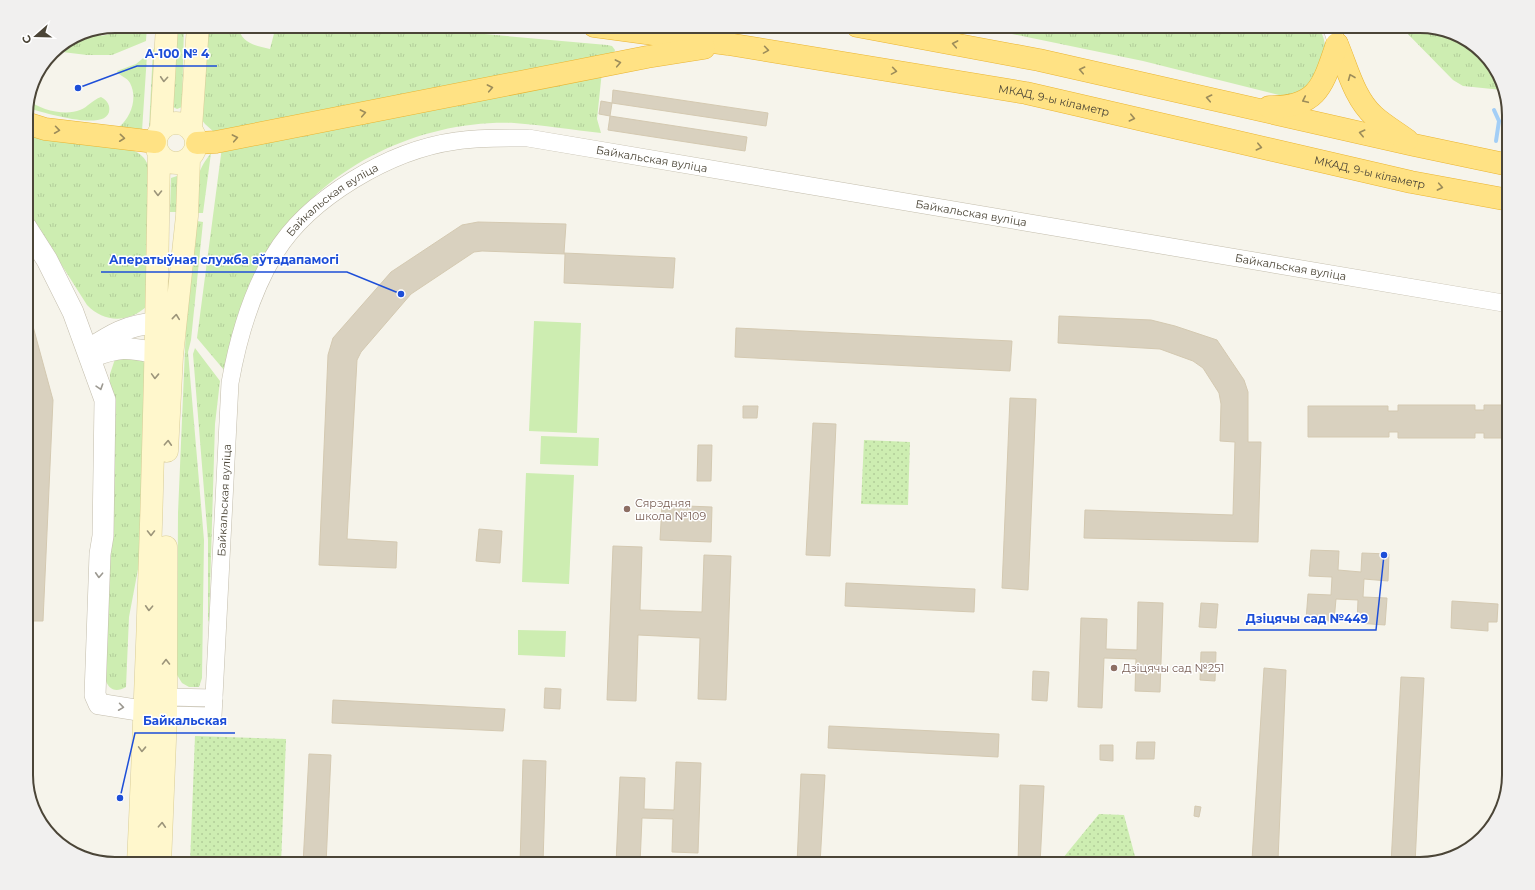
<svg xmlns="http://www.w3.org/2000/svg" width="1535" height="890" font-family="Montserrat,sans-serif">
	<style>
		.grass { fill: url(#grass-tufts) }
		.park { fill: url(#park-dots) }
		.garden { fill: #cdedb1 }
		.lines { fill: none; stroke-linecap: round; stroke-linejoin: round }
		.stream { stroke: #a3cef6; stroke-width: 4 }
		.building { fill: #d9d1bf; stroke: #d4c9b1 }
		.minor-casing { stroke: #c3bdac; stroke-width: 18 }
		.tertiary-casing { stroke: #c3bdac; stroke-width: 22 }
		.secondary-casing { stroke: #d9cd97; stroke-width: 23 }
		.trunk-casing { stroke: #eab431; stroke-width: 23 }
		.minor { stroke: #fff; stroke-width: 17 }
		.tertiary { stroke: #fff; stroke-width: 21 }
		.secondary { stroke: #fff7cc; stroke-width: 22 }
		.trunk { stroke: #ffe284; stroke-width: 22 }
		.oneway { stroke: #9c8c5a }
		.oneway2 { stroke: #9c957a }
		.oneway3 { stroke: #9c9991 }
		.education-dot { fill: #8d6e63; stroke: #fff; stroke-width: 1.5 }
		.labels { text-anchor: middle; stroke-width: 3; stroke-linejoin: round; paint-order: stroke }
		.street-label { font-size: 11px; fill: #4b4537; stroke: #fff }
		.education-label { font-size: 11px; fill: #785e54; stroke: #fff; text-anchor: start }
		.rim { fill: none; stroke: #4b4537; stroke-width: 2 }
		.leader { fill: none; stroke: #1d4ed8; stroke-width: 1.5 }
		.callout-dot { fill: #1d4ed8; stroke: #fff; stroke-width: 1.5 }
		.callout-label { font-size: 12px; text-anchor: middle; font-weight: bold; fill: #1d4ed8; stroke: #fff; stroke-width: 3; stroke-linejoin: round; paint-order: stroke }
	</style>
	<defs>
		<pattern id="grass-tufts" width="24" height="20" patternUnits="userSpaceOnUse"><rect width="24" height="20" fill="#cdedb1"/><path d="M3 7l-1-3M5 7V3M7 7l1-3M15 17l-1-3M17 17v-4M19 17l1-3" fill="none" stroke="#b2cd99"/></pattern>
		<pattern id="park-dots" width="8" height="8" patternUnits="userSpaceOnUse"><rect width="8" height="8" fill="#cdedb1"/><path d="M2 2h.1M6 6h.1" fill="none" stroke="#b2cd99" stroke-width="1.8" stroke-linecap="round"/></pattern>
	</defs>
	<rect width="100%" height="100%" fill="#f6f4eb"/>
	<path class="grass" d="M126 26H147L146 41 112 55H87L54 51 81 33 103 28 101 36 119 32Z
		M175 26H184L182 107 177 109 173 107Z
		M205 26H238C241 43 255 46 270 49L276 26H394L607 45 612 46 615 50 614 53 215 133 205 124 201 119Z
		M973 26H1317C1334 47 1320 70 1312 91L1283 96 1143 61Z
		M1400 26H1421L1464 38 1494 66 1502 90 1463 86 1453 80Z
		M158 43 153 120 149 127 153 50Z
		M147 55 142 131 119 127C131 117 138 98 130 83 127 77 119 76 117 71L136 64Z
		M602 71 597 119 601 133C573 130 543 125 514 123 424 120 331 162 279 237L224 370 197 338 222 147Z
		M101 97C105 99 108 102 109 106 115 136 40 111 27 108L29 100C39 110 66 116 80 110 88 107 92 100 101 97Z
		M26 131 132 150C145 155 147 162 152 175L147 306C129 323 104 323 87 305L26 209Z
		M211 153 203 213H197C197 185 193 176 211 153Z
		M177 176 179 177V212H170L171 178Z
		M197 221 203 222 191 340 188 352 204 540 202 678 199 687H189L182 683 177 675 178 513 186 326Z
		M195 348 220 381 215 424 209 622 208 620V540L193 354Z
		M134 356 143 361 146 367 139 564 129 617 126 687C116 693 108 690 105 678L110 374 115 359Z"/>
	<path class="park" d="M864 440 910 442 908 505 861 504Z
		M195 736 286 739 281 864H190Z
		M1099 814 1124 815 1137 864H1058Z"/>
	<path class="garden" d="M534 321 581 323 577 433 529 431Z
		M541 436 599 438 598 466 540 464Z
		M526 473 574 475 569 584 522 582Z
		M518 630 566 631 565 657 518 655Z"/>
	<g class="lines">
		<path class="stream" d="M1494 110 1499 121 1496 141"/>
	</g>
	<path class="building" d="M613 90 768 113 766 126 612 103Z
		M601 101 612 103 610 116 599 114Z
		M610 116 747 137 745 151 608 130Z
		M478 222 566 224 564 253 675 258 673 288 564 283 565 254 482 251 474 252 411 294 361 352 357 360 347 539 397 542 396 568 319 565 328 355 333 338 391 272 462 225Z
		M28 308 53 400 43 621H26V628V309Z
		M1059 316 1151 320 1175 326 1217 340 1244 380 1248 392V442H1261L1258 542 1084 538 1085 510 1233 515 1235 442 1220 441 1221 404 1219 393 1203 368 1193 361 1160 349 1058 343Z
		M736 328 1012 341 1010 371 735 357Z
		M1010 398 1036 399 1028 590 1002 588Z
		M1398 405H1475V410H1484V405H1509V438H1484V433H1475V438H1398V432H1389V437H1308V406H1388V411H1398Z
		M743 406H758L757 418H743Z
		M813 423 836 424 830 556 806 555Z
		M698 445H712L711 481H697Z
		M662 505 712 507 711 542 660 540Z
		M479 529 502 531 500 563 476 561Z
		M613 546 642 547 640 610 702 612 704 555 731 556 726 700 698 699 700 638 638 635 636 701 607 700Z
		M1311 550 1339 551 1338 570 1361 572 1362 553 1389 554 1388 581 1364 579 1363 597 1387 598 1385 625 1357 623 1358 600 1336 599 1334 621 1306 620 1308 594 1331 595 1332 577 1309 576Z
		M846 583 975 589 974 612 845 606Z
		M1452 601 1498 604 1497 622H1488V631L1451 628Z
		M1138 602 1163 603 1160 692 1135 691 1136 659 1104 658 1102 708 1078 707 1081 618 1107 619 1106 649 1137 650Z
		M1201 603 1218 604 1216 628 1199 627Z
		M1201 652H1216L1215 681 1200 680Z
		M1264 668 1286 670 1278 860H1252Z
		M1033 671 1049 672 1047 701 1032 700Z
		M1401 677 1424 678 1415 864H1391Z
		M545 688 561 689 560 709 544 708Z
		M333 700 505 709 503 731 332 723Z
		M829 726 999 734 998 757 828 748Z
		M1137 742H1155L1154 759H1136Z
		M1100 745H1113V761L1100 760Z
		M309 754 331 755 326 864H303Z
		M523 760 546 761 543 864H520Z
		M676 762 701 763 698 853 672 852 673 819 642 818 640 864H616L620 777 645 778 644 809 674 810Z
		M801 774 825 775 820 864H797Z
		M1020 785 1044 786 1040 864H1018Z
		M1195 806 1201 807 1199 817 1194 816Z"/>
	<g class="lines">
		<g class="minor-casing">
			<g id="minor">
				<path d="M1331 26 1337 44"/>
				<path d="M156 703 166 697 214 698"/>
				<path id="s1" d="M166 715 213 716 230 383C238 338 250 295 274 255 308 198 390 150 456 141 480 137 504 138 528 138L1509 304"/>
			</g>
		</g>
		<g class="tertiary-casing">
			<path id="tertiary" d="M26 227 47 260 73 312 105 400 103 536 100 554 95 695 99 704 162 714
				M88 350C111 335 127 325 155 323L163 339
				M91 357C120 346 126 347 156 353"/>
		</g>
		<g class="secondary-casing">
			<path id="secondary" d="M156 143a20 20 0 1 1 40 0a20 20 0 1 1-40 0Z
				M191 128 198 26
				M161 129 167 26
				M167 451 172 356 187 216 189 159
				M138 864C149 627 156 391 159 154
				M160 864 166 715V547"/>
		</g>
		<g class="trunk-casing">
			<g id="trunk">
				<path id="s2" d="M594 26 728 44 1026 93 1411 182 1509 200"/>
				<path d="M857 26 1039 60 1414 145 1509 165"/>
				<path d="M1337 44C1347 67 1354 98 1374 116 1384 125 1396 132 1407 140"/>
				<path d="M1269 107C1319 108 1323 84 1337 44"/>
				<path d="M26 123 45 129 155 142"/>
				<path d="M197 143 216 142 647 57 704 48"/>
			</g>
		</g>
		<use href="#minor" class="minor"/>
		<use href="#tertiary" class="tertiary"/>
		<use href="#secondary" class="secondary"/>
		<use href="#trunk" class="trunk"/>
	</g>
	<defs><path id="oneway-chevron" d="M-2-3.5L2.5 0L-2 3.5" fill="none" stroke-width="1.6" stroke-linecap="round" stroke-linejoin="round"/></defs>
	<g class="oneway">
		<use href="#oneway-chevron" transform="translate(955 44) rotate(-169)"/>
		<use href="#oneway-chevron" transform="translate(766 50) rotate(9)"/>
		<use href="#oneway-chevron" transform="translate(618 63) rotate(-11)"/>
		<use href="#oneway-chevron" transform="translate(1082 70) rotate(-168)"/>
		<use href="#oneway-chevron" transform="translate(894 71) rotate(9)"/>
		<use href="#oneway-chevron" transform="translate(1351 77) rotate(-112)"/>
		<use href="#oneway-chevron" transform="translate(490 88) rotate(-11)"/>
		<use href="#oneway-chevron" transform="translate(1209 98) rotate(-168)"/>
		<use href="#oneway-chevron" transform="translate(1305 100) rotate(155)"/>
		<use href="#oneway-chevron" transform="translate(363 113) rotate(-11)"/>
		<use href="#oneway-chevron" transform="translate(1132 118) rotate(13)"/>
		<use href="#oneway-chevron" transform="translate(57 130) rotate(8)"/>
		<use href="#oneway-chevron" transform="translate(1362 133) rotate(-167)"/>
		<use href="#oneway-chevron" transform="translate(122 138) rotate(6)"/>
		<use href="#oneway-chevron" transform="translate(235 138) rotate(-11)"/>
		<use href="#oneway-chevron" transform="translate(1259 147) rotate(13)"/>
		<use href="#oneway-chevron" transform="translate(1440 187) rotate(11)"/>
	</g>
	<g class="oneway2">
		<use href="#oneway-chevron" transform="translate(164 79) rotate(94)"/>
		<use href="#oneway-chevron" transform="translate(158 193) rotate(91)"/>
		<use href="#oneway-chevron" transform="translate(176 317) rotate(-84)"/>
		<use href="#oneway-chevron" transform="translate(155 376) rotate(92)"/>
		<use href="#oneway-chevron" transform="translate(168 443) rotate(-87)"/>
		<use href="#oneway-chevron" transform="translate(151 533) rotate(90)"/>
		<use href="#oneway-chevron" transform="translate(149 608) rotate(93)"/>
		<use href="#oneway-chevron" transform="translate(166 662) rotate(-90)"/>
		<use href="#oneway-chevron" transform="translate(142 749) rotate(92)"/>
		<use href="#oneway-chevron" transform="translate(162 825) rotate(-87)"/>
	</g>
	<g class="oneway3">
		<use href="#oneway-chevron" transform="translate(100 387) rotate(72)"/>
		<use href="#oneway-chevron" transform="translate(99 575) rotate(93)"/>
		<use href="#oneway-chevron" transform="translate(121 707) rotate(8)"/>
	</g>
	<g class="education-dot">
		<circle cx="627" cy="509" r="4"/>
		<circle cx="1114" cy="668" r="4"/>
	</g>
	<g class="labels">
		<g class="street-label">
			<text dy="4" stroke="none"><textPath href="#s2" startOffset="466">МКАД, 9-ы кіламетр</textPath></text>
			<text dy="4" stroke="none"><textPath href="#s1" startOffset="935">Байкальская вуліца</textPath></text>
			<text dy="4" stroke="none"><textPath href="#s2" startOffset="790">МКАД, 9-ы кіламетр</textPath></text>
			<text dy="4" stroke="none"><textPath href="#s1" startOffset="598">Байкальская вуліца</textPath></text>
			<text dy="4" stroke="none"><textPath href="#s1" startOffset="1259">Байкальская вуліца</textPath></text>
			<text dy="4" stroke="none"><textPath href="#s1" startOffset="1583">Байкальская вуліца</textPath></text>
			<text dy="4" stroke="none"><textPath href="#s1" startOffset="263">Байкальская вуліца</textPath></text>
		</g>
		<g class="education-label">
			<text x="635" y="507">Сярэдняя<tspan x="635" dy="13">школа №109</tspan></text>
			<text x="1122" y="672">Дзіцячы сад №251</text>
		</g>
	</g>
	<path d="M0 0H1535V890H0ZM115 33H1420A82 82 0 0 1 1502 115V775A82 82 0 0 1 1420 857H115A82 82 0 0 1 33 775V115A82 82 0 0 1 115 33Z" fill="#f1f0ef" fill-rule="evenodd"/>
	<path class="rim" d="M115 33H1420A82 82 0 0 1 1502 115V775A82 82 0 0 1 1420 857H115A82 82 0 0 1 33 775V115A82 82 0 0 1 115 33Z"/>
	<path class="leader" d="M78 88L137 66H217M401 294L347 272H101M1384 555L1376 630H1238M120 798L135 733H235"/>
	<g class="callout-dot">
		<circle cx="78" cy="88" r="4"/>
		<circle cx="401" cy="294" r="4"/>
		<circle cx="1384" cy="555" r="4"/>
		<circle cx="120" cy="798" r="4"/>
	</g>
	<g class="callout-label">
		<text x="177" y="58">А-100 № 4</text>
		<text x="224" y="264">Аператыўная служба аўтадапамогі</text>
		<text x="1307" y="623">Дзіцячы сад №449</text>
		<text x="185" y="725">Байкальская</text>
	</g>
	<g transform="translate(36 36) rotate(250)" stroke="#ffffff" stroke-width="3" paint-order="stroke">
	<path d="M0-3L7 15L0 10L-7 15Z" fill="#4b4537"/>
	<text y="-6" font-size="11" font-weight="bold" text-anchor="middle" fill="#4b4537">С</text>
	</g>
</svg>
